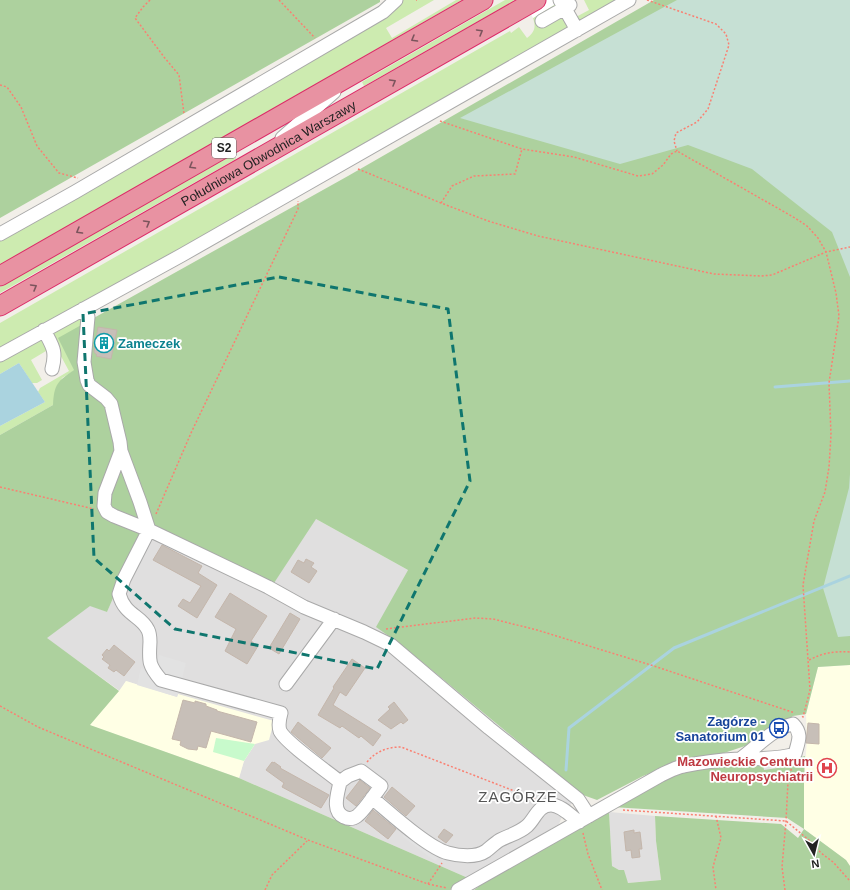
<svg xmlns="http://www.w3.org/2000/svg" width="850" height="890" font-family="Arial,sans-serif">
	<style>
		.residential { fill: #e0dfdf }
		.education { fill: #ffffe5 }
		.grass { fill: #cdebb0 }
		.forest { fill: #add19e }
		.wetland { fill: #c6e0d4 }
		.park { fill: #c8facc }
		.parking { fill: #e2e2e2 }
		.water { fill: #aad3df }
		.pier { fill: #fff }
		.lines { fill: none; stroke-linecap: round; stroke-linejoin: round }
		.stream { stroke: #aad3df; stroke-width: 3 }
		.building { fill: #c7bfb8; stroke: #c4b6ab }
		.minor-casing { stroke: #a9a9a9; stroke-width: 15 }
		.highway-casing { stroke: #dc2a67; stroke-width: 21 }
		.path { stroke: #fa8072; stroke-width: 1.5; stroke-dasharray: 2 2; stroke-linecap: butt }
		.minor { stroke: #fff; stroke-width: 13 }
		.highway { stroke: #e892a2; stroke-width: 19 }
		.oneway { stroke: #7b545c }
		.marked { fill: none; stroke: #0f766e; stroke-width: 3; stroke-dasharray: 8 5; stroke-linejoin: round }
		.labels { text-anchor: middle; stroke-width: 3.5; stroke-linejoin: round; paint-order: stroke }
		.shield { fill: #fff; stroke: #646464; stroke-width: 1 }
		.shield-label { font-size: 12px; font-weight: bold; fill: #222 }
		.street-label { font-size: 13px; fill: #222; stroke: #fff }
		.culture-label { font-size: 13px; font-weight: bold; fill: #0d838f; stroke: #fff; text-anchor: start }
		.transit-label { font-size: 13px; font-weight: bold; fill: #164399; stroke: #fff; text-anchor: end }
		.health-label { font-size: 13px; font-weight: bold; fill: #be3a42; stroke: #fff; text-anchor: end }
		.quarter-label { font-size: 15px; letter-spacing: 1px; fill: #555; stroke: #fff }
	</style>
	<rect width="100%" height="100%" fill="#f2efe9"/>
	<path class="residential" d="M316 519 408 570 377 627 404 647 583 795 565 809 559 824 468 878 239 778 244 761 255 744 177 697 126 681 120 691 46 638 90 605 107 612 145 522Z
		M609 812 655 816 656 841 661 880 628 883 619 870 612 866Z"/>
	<path class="education" d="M850 665V866L846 860 804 829V780L807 739 806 714 818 667Z
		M126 681 177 697 178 694 274 721 269 740 255 744 244 761 239 778 89 725 119 691Z"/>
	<path class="grass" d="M402 0H434L386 28 392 38 456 0H462L0 266V239Z
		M505 0H513L514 1 364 86 362 82Z
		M584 0H622L579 23 576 17 589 10Z
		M557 3 570 27 138 274 0 348V323L510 31 511 33 519 27 527 38C535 32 536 27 533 18Z
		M233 154 236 159 0 293V287Z
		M79 315 84 323 75 370 62 378 53 405 0 435V426L45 402 38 392 40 388 69 371 50 336V333Z
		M42 339 47 349 46 351 31 360 42 380 37 383H32L19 363 0 374V358Z"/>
	<path class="forest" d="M0 0H380V2L0 218Z
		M654 0H850V665L818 667 806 714 793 716 751 744 721 754 678 763 643 776 597 800 583 795 404 647 376 627 408 570 316 519 274 583 146 522 107 612 90 606 47 638 119 691 90 725 239 778 468 878 450 890H0V435L53 405C54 384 58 381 74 370L58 338 348 176Z
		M805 756 804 780V829L846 860 850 866V890H474L490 878 605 812H609L612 866 619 870H624L628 883 661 880 656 841 655 816 781 824 798 838 804 829 787 818 612 807 668 778 691 769 763 762 764 769 791 766 790 760Z"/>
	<path class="wetland" d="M677 0H850V277L832 232 752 169 688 145 620 164 460 118Z
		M850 474V636L838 637 823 588 849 488Z"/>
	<path class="park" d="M216 738 255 744 244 761 213 752Z"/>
	<path class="parking" d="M159 655 186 663 177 697 137 685 141 668 155 672Z
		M790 760 791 766 764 770 763 762Z
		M406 830 440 855 435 861 402 836Z"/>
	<path class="water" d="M19 363 45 402 0 426V374Z"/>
	<path class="pier" d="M523 0H562L533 18Z"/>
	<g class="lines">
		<path class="stream" d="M775 387 850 381
			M566 770 569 728 674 648 850 576"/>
	</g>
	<path class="building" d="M98 327 117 330 111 359 96 356 97 355 94 352Z
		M162 545 202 566 198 573 217 585 197 618 178 606 183 599 190 603 201 586 153 560Z
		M306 559 314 563 311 567 317 571 309 583 291 572 298 560 304 563Z
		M230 593 267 616 251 641 258 646 247 664 225 651 236 629 215 617Z
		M290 613 300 619 279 654 269 648Z
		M114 645 135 662 124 676 116 670 114 672 108 668 110 665 102 659 104 657 102 655 107 649 109 651Z
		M352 659 365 668 346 696 340 692 333 705 381 735 373 746 361 736 359 738 342 726 340 728 318 715 334 688 333 687Z
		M183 700 195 703V701L206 704V706L217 710V711L257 722 251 742 211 731 206 748 198 746 197 750 188 749 180 745 181 741 172 739Z
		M394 702 408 720 403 724 401 722 391 729 378 720 390 709 388 707Z
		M298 722 331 748 322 758 291 732Z
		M808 723 819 724V744L806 743Z
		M272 762 274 763V762L281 767 280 768 329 795 321 808 282 787 284 783 266 770Z
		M360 780 370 788 356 806 346 798Z
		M392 787 415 806 406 816 384 797Z
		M373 810 396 829 388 839 365 821Z
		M444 829 453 835 446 843 438 837Z
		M634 830V833L640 832 642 849H639L640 857 632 858 631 850 626 851 624 832Z"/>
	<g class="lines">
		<g class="minor-casing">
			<path id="minor" d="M560 0 577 30
				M542 21 570 5
				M282 138 334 92
				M0 234 75 192 383 12 396 0
				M83 309 88 317 84 362 87 380 89 385 106 398 111 404 120 442 121 451 105 493 104 506 107 512 114 516 149 530 124 579 119 594C125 616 141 615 148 630 150 634 150 638 150 642 149 661 148 665 161 680L281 713C279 720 278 725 280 731 286 743 328 772 340 782
				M44 330C52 346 57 350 52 369
				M0 355 182 255 629 0
				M121 451 140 502 149 530 268 587 304 607 364 632 391 645 489 728 578 799 589 816
				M286 684 334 619
				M361 771 381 786C375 794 364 811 357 816 353 819 348 819 344 817 331 811 338 793 340 782L348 776Z
				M372 798C389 812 428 848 448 853 459 856 476 858 486 851 491 847 495 843 500 840 510 835 519 833 527 826 535 819 538 805 551 805 561 805 571 816 579 822
				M458 890 661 775C668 772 676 767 684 766 702 762 721 760 739 759 758 758 777 760 795 754 798 742 803 734 793 724 773 728 757 747 740 759"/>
		</g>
		<g class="highway-casing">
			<g id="highway">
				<path d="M0 276 483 0"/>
				<path id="s1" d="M0 306 536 0"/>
			</g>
		</g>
		<path class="path" d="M150 0 143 7 135 18 164 57 179 75 184 114
			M279 0 315 38
			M416 0H417
			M647 0 716 24 726 34 729 45 708 109 697 122 676 133 674 141 677 151
			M0 85 7 87 21 107 37 146 59 173 78 178
			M440 121 522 149 574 157 638 176 652 174 663 165 671 154 677 151 795 218 807 226 818 238 826 252 836 293 839 316 829 383 831 435 829 467 825 492 814 521 803 585 810 690 803 717 802 716
			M358 169 441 203 488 221 538 236 714 274 761 276 772 275 826 252 850 247
			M441 203 452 186 474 176 515 174 522 149
			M0 487 94 509
			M156 514 191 433 298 209V201
			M386 629 475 618 493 619 537 630 654 666 795 713
			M809 660C823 653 833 651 850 652
			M0 706 38 727 308 840 428 884 447 888
			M367 762C376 751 388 747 401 747L535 799
			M623 810 786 821 810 841 821 853 833 862 850 881
			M716 816 721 838 713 867 716 890
			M583 833 588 854 602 890
			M428 884 442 863
			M265 890 272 875 307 841
			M785 890 782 867 786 821 788 782 792 766"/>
		<use href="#minor" class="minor"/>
		<use href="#highway" class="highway"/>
	</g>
	<defs><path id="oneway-chevron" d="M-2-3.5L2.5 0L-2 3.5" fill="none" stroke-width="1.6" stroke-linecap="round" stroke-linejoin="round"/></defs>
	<g class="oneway">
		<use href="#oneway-chevron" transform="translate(480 32) rotate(-30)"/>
		<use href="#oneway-chevron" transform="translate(414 39) rotate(150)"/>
		<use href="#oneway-chevron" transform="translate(393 82) rotate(-30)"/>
		<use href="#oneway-chevron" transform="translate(192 166) rotate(150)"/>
		<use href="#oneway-chevron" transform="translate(147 223) rotate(-30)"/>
		<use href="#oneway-chevron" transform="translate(79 231) rotate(150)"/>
		<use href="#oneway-chevron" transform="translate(34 287) rotate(-30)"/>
	</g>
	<path class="marked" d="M279 277 448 309 470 481 377 669 175 629 94 558 83 314Z"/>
	<defs>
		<g id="building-ring" transform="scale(1)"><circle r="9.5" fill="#fff" stroke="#0f9aa8" stroke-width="1.5"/><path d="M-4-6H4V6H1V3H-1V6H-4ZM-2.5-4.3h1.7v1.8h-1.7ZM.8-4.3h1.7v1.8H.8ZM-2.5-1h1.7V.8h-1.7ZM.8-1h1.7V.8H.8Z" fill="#0f9aa8"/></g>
		<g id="bus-ring" transform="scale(1)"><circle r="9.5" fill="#fff" stroke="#1a4fb4" stroke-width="1.5"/><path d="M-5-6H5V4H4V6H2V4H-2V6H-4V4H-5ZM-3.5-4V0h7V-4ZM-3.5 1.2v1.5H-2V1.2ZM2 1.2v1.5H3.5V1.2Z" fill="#1a4fb4"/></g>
		<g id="hospital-ring" transform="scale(1)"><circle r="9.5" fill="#fff" stroke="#e0444e" stroke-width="1.5"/><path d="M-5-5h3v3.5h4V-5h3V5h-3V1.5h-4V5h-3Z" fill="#e0444e"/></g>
	</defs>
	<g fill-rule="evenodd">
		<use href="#building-ring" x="104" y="343"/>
		<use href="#bus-ring" x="779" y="728"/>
		<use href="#hospital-ring" x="827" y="768"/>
	</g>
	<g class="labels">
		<rect class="shield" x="212" y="138" width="24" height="20" rx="3"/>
		<g class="shield-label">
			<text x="224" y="152">S2</text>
		</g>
		<g class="street-label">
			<text dy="5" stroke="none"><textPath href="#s1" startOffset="309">Południowa Obwodnica Warszawy</textPath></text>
		</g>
		<g class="culture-label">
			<text x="118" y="348">Zameczek</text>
		</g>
		<g class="transit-label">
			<text x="765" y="726">Zagórze -<tspan x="765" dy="15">Sanatorium 01</tspan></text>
		</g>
		<g class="health-label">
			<text x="813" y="766">Mazowieckie Centrum<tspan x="813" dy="15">Neuropsychiatrii</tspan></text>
		</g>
		<g class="quarter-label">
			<text x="518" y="802">ZAGÓRZE</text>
		</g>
	</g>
	<g transform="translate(814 854) rotate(172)" stroke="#ffffff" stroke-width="3" paint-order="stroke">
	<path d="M0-3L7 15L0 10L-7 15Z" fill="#222222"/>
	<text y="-6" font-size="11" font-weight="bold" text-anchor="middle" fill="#222222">N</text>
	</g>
</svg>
